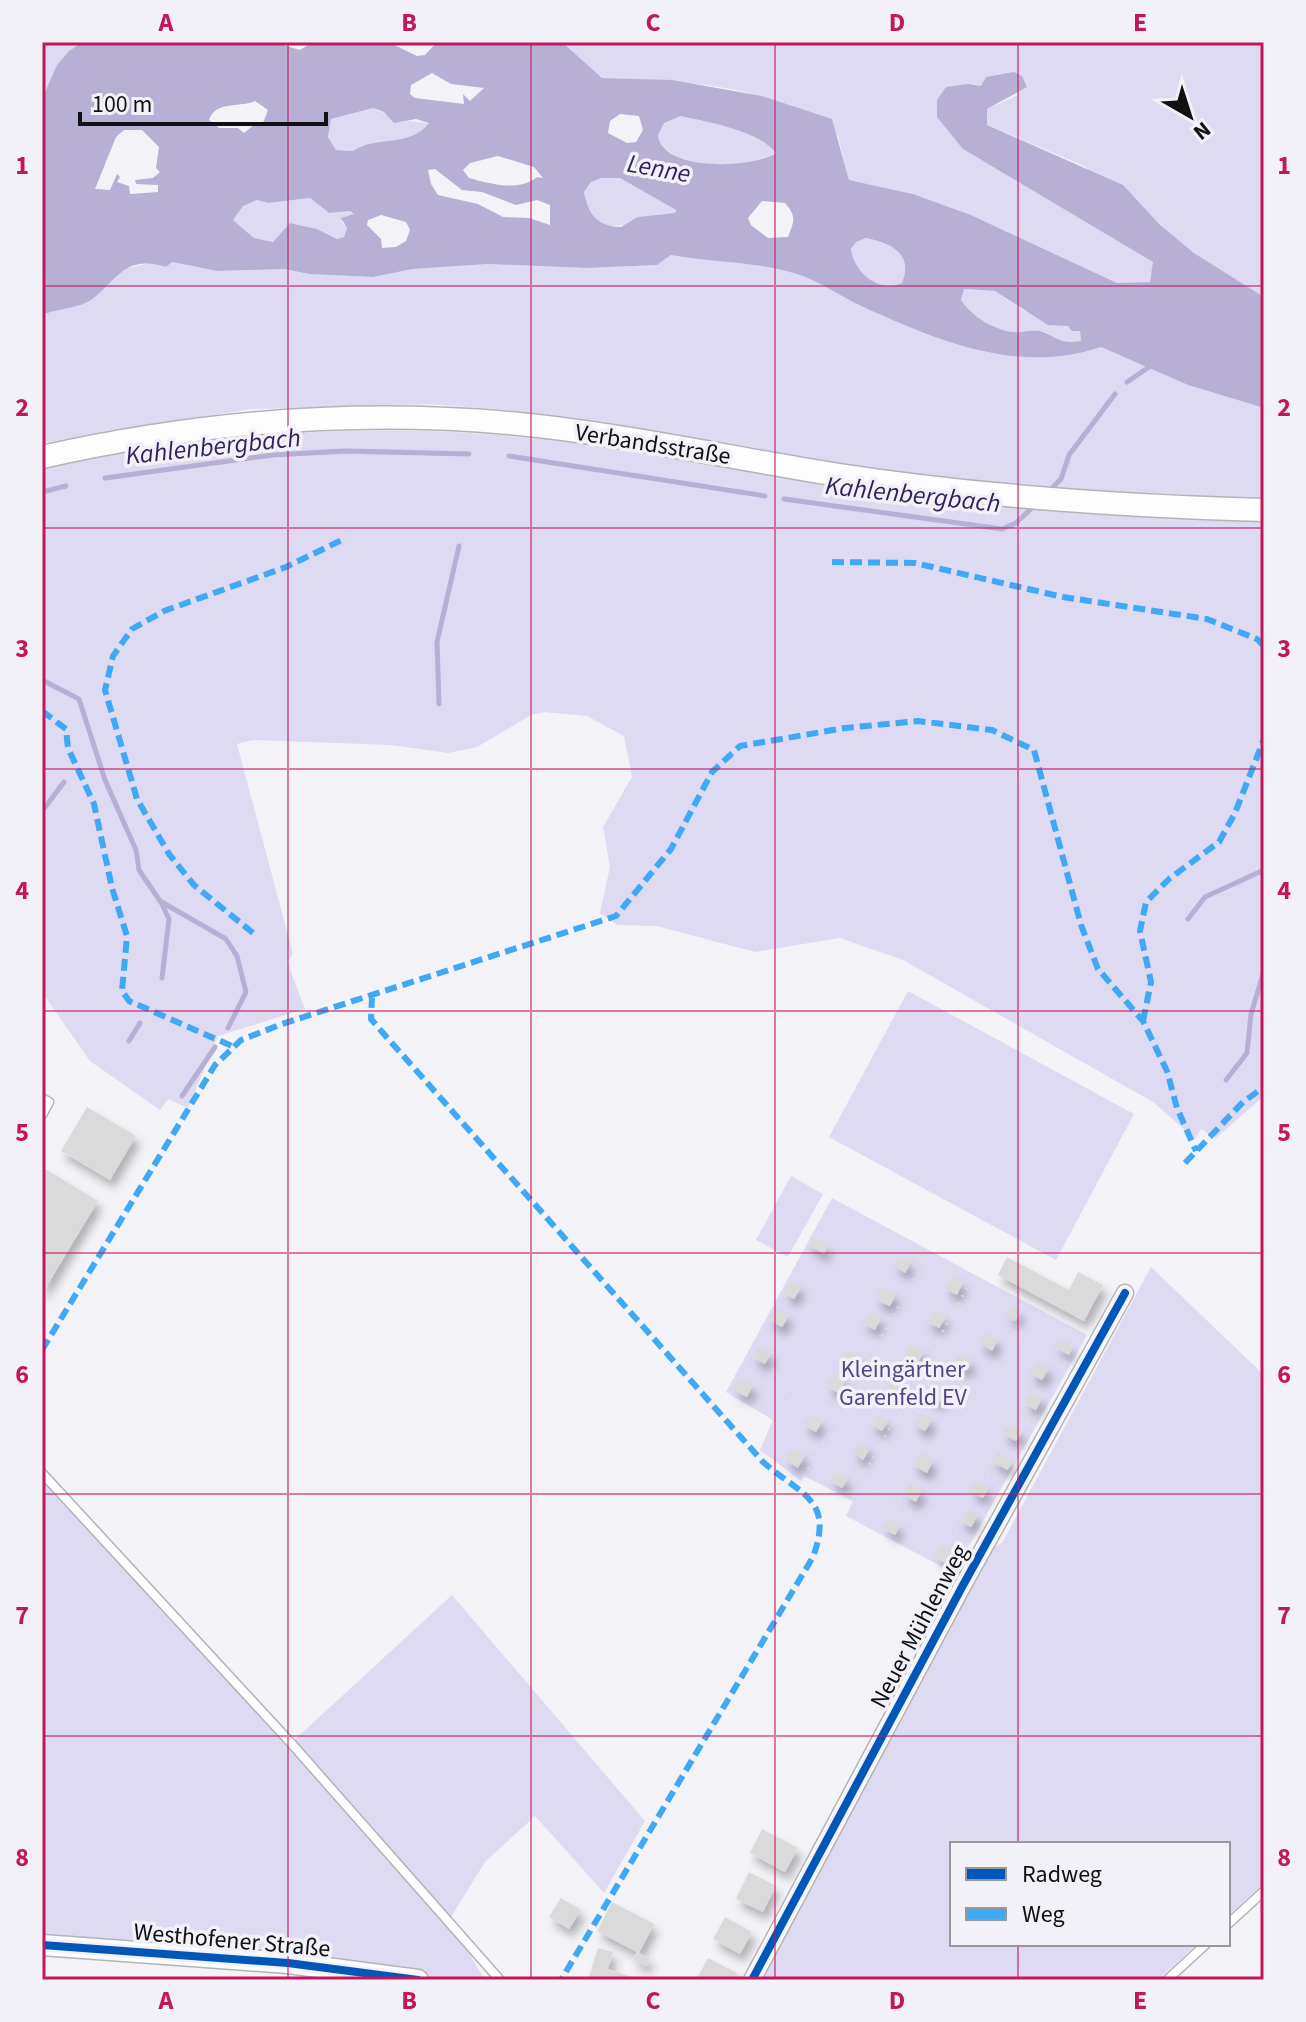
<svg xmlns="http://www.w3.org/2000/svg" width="1306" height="2022" font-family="'Source Sans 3',sans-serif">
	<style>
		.green { fill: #dedaf2 }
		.water { fill: #b7b0d4; fill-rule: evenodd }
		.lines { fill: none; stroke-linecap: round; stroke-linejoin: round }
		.stream { stroke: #b7b0d4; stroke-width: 5 }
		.building { fill: #dadadb; filter: url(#shadow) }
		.service-casing { stroke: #b3b3b6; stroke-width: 11 }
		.minor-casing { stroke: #b3b3b6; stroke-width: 19 }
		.tertiary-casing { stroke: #b3b3b6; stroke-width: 23 }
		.secondary-casing { stroke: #b3b3b6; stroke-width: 25 }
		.path { stroke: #dadadb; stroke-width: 3; stroke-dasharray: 2 6; stroke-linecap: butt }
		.service { stroke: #fdfdfe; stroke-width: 8 }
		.minor { stroke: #fdfdfe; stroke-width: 16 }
		.tertiary { stroke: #fdfdfe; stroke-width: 20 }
		.secondary { stroke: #fdfdfe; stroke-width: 22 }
		.quiet { stroke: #3fa9f5; stroke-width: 6; stroke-dasharray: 12 6; stroke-linecap: butt }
		.cycleway-casing { stroke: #f2f1f8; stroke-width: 13 }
		.cycleway { stroke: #0057b8; stroke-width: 8 }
		.grid { fill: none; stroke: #c2185b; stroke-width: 2; stroke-opacity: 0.55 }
		.labels { text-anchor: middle; stroke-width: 7; stroke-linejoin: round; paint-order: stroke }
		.street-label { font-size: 24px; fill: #111113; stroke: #f2f1f8 }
		.park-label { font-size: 24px; fill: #564685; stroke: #f2f1f8 }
		.water-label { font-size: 26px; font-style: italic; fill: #321f5b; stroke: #f2f1f8 }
		.neatline { fill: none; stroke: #c2185b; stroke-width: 3 }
		.grid-label { font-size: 26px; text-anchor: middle; font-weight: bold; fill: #c2185b }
	</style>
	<defs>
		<filter id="shadow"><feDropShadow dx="4.5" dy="8" stdDeviation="4" flood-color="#0004"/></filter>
	</defs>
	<rect width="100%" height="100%" fill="#f3f2f7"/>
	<path class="green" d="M42 42H83C60 56 53 75 42 99Z
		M562 42H1264V297L1194 253 1084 166 987 125V109L1018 95 999 73 963 149 1154 262 1150 282 1117 283 971 215 913 194 849 180 838 136C813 121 789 104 761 96 710 82 655 80 602 78Z
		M373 108 399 120 429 123C411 148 376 135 353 151L336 150 328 137 331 119Z
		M681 116C709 123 757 128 776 153 758 170 662 171 658 135L664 123Z
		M602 178H620L676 210 675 213C663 218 650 219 638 222 606 229 591 230 584 192L591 182Z
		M310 198 329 213 350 211 355 215 341 221 347 228 344 237 337 239 317 229 290 223 274 242 254 238 233 220 243 206 257 200 268 203Z
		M866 238C891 243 914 254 903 283 879 293 854 273 851 250L856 242Z
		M671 255C713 263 757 260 799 274 822 282 842 298 865 308 937 339 1023 375 1101 347L1188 385 1264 408V1096L1216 1138 1201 1129 1195 1139 1153 1102 903 960 840 938 755 952 657 926 617 925 600 913 610 867 603 827 632 777 624 736 587 716 544 712 531 715 477 747 448 753 391 745 253 740 237 744 293 954 287 961 305 1009 218 1036 188 1108 168 1099 160 1110 90 1061 42 992V469C213 431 386 420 560 441L567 420 510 410 425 404 250 409 42 443V315L90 300 123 269 152 263 166 267 172 262 217 271 284 269 309 274 373 277 413 269 488 264 587 268 657 265Z
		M964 289 995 291 1023 310 1080 331 1081 341C1055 344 1060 337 1040 331 1033 329 1022 333 1014 332 997 331 971 316 961 301Z
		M908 991 1134 1114 1056 1260 829 1137Z
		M791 1176 823 1194 788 1257 756 1240Z
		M832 1198 1087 1335 954 1573 846 1516 853 1501 804 1476 801 1481 760 1450 773 1420 726 1392Z
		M1151 1267 1264 1375V1883L1228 1916V1844H952V1944H1197L1158 1980H758L992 1548 1002 1543Z
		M42 1473 291 1743 452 1595 645 1821 604 1893 535 1816 485 1862 449 1920 485 1980H418L42 1945Z"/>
	<path class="water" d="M83 42H273L300 50 308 45 306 42H388L417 56 425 55 437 42H562L602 78 672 80 762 96 832 119 849 180 913 194 971 215 1117 283 1150 282 1153 262 963 149 937 117V100L946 87 968 84 981 86 986 77 1014 72 1022 76 1027 87 987 109V125L1123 185 1160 225 1194 253 1264 297V408L1188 385 1101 347C1019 375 939 341 863 307 841 297 820 281 797 274 756 261 713 263 671 255L657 265 587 268 488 264 413 269 373 277 309 274 284 269 217 271 172 262 166 267C125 254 118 279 91 300 79 308 56 309 42 315V99L57 65 69 51ZM432 73 451 84 484 88 470 101 463 94 464 104 415 98 410 94 411 85ZM255 101 268 110 263 123 255 124 244 133 238 128H219L209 120C216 100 240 108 255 101ZM373 108 384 112 394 123 416 119 429 123C410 148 376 135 353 151L336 150 328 137 331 119ZM620 114 639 116 643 130 636 142 627 143 608 133 610 121ZM681 116C706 122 759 130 776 153 757 168 662 173 658 135L664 123ZM124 130H142L159 147 156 168 160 172 153 178 135 180 136 184 158 185V192L130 194 129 186 117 182 120 177 117 174 110 190 95 189 116 137ZM498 156 534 167 543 178 537 177C519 192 491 184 469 178L463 170 470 163ZM435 169 462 190 482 192 516 205 537 200 550 205V225L529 218 503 217 478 204 438 195 431 184 428 170ZM602 178H620L676 210 675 213 638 217 621 227C596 226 589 215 584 192L591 182ZM310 198 329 213 350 211 354 214 341 218 347 228 344 237 337 239 317 229 290 223 273 242 254 238 233 220 243 206 257 200 268 203ZM762 201 785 203C797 217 794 221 788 237L768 238 751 225 748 218ZM381 215 406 222 410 230 406 241 396 247 382 248 381 239 367 225 368 220ZM866 238C891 243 914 254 902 283 879 293 854 273 851 249L856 242ZM964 289 995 291 1048 325 1068 326 1072 331H1080L1081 341C1058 344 1058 337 1040 331 1033 329 1022 333 1014 332 996 331 971 316 961 300Z"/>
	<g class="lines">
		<path class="stream" d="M1127 382 1152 365
			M509 456 765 496
			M105 478 273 455 345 451 469 454
			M1049 491 1061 479 1069 455 1115 394
			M42 492 66 486
			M784 499 1002 529 1016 523 1036 504
			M42 680 79 699 105 780 136 850 139 870 160 901 226 939 237 956 246 992 228 1028
			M439 704 437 642 459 546
			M43 810 64 782
			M161 902 169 919 162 978
			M1188 919 1205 897 1264 870
			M129 1041 140 1023
			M1226 1080 1247 1053 1251 1014 1264 971
			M182 1096 215 1047"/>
	</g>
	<path class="building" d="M87 1107 136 1136 110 1180 61 1151Z
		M42 1167 98 1201 42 1294Z
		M812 1237 828 1246 824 1254 808 1245Z
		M899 1256 911 1262 905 1273 894 1265Z
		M1007 1257 1069 1290 1078 1272 1103 1285 1084 1321 998 1275Z
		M952 1276 963 1282 957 1295 945 1288Z
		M791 1281 801 1287 794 1299 784 1293Z
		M882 1287 896 1294 890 1306 876 1300Z
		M1012 1306 1021 1311 1015 1321 1007 1316Z
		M775 1308 789 1316 782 1327 769 1320Z
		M934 1310 946 1317 939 1328 927 1322Z
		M870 1312 881 1318 875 1330 863 1323Z
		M985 1333 998 1340 992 1351 980 1344Z
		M1059 1340 1073 1347 1069 1355 1055 1347Z
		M910 1345 924 1352 917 1364 904 1356Z
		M759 1347 771 1354 765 1364 752 1357Z
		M846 1350 858 1356 852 1368 840 1362Z
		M959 1355 972 1361 968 1369 952 1367Z
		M1037 1362 1049 1368 1042 1380 1030 1374Z
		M834 1374 846 1380 839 1393 827 1387Z
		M894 1377 906 1384 900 1394 888 1387Z
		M739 1379 753 1385 747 1397 734 1390Z
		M934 1383 946 1390 939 1403 927 1396Z
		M1031 1392 1042 1398 1036 1410 1025 1404Z
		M921 1413 932 1420 925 1431 914 1424Z
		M877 1414 888 1421 882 1431 871 1425Z
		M810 1415 822 1421 816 1432 804 1425Z
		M1009 1424 1022 1431 1016 1441 1003 1434Z
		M859 1442 870 1448 863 1460 853 1452Z
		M792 1448 805 1455 798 1468 785 1460Z
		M997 1452 1013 1462 1007 1470 992 1461Z
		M919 1453 933 1461 927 1473 913 1465Z
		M835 1471 848 1479 842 1488 830 1481Z
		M976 1481 988 1488 983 1498 970 1491Z
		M910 1483 922 1490 916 1502 904 1495Z
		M967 1509 978 1515 971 1527 960 1521Z
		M888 1519 900 1526 895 1535 883 1528Z
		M942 1545 952 1551 945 1563 935 1557Z
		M762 1829 798 1848 785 1872 750 1853Z
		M749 1872 776 1886 763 1912 736 1899Z
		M561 1898 581 1910 569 1929 549 1917Z
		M612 1902 654 1924 639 1953 650 1959 646 1966 633 1959 637 1952 597 1931Z
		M725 1917 752 1932 740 1954 713 1939Z
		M598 1948 613 1952 608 1969 640 1980H588Z
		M708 1958 737 1973 733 1980H696Z"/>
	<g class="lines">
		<g class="service-casing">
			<path id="service" d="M42 1098 49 1102 42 1115
				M42 1473 291 1743 500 1980
				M1228 1924 1264 1891
				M1167 1980 1206 1944"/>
		</g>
		<g class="minor-casing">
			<path id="minor" d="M752 1980 962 1587 1125 1293"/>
		</g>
		<g class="tertiary-casing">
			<path id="tertiary" d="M42 1945 288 1963 418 1980"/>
		</g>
		<g class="secondary-casing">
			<path id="secondary" d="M42 457C194 423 354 409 509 423 618 433 725 457 833 474 975 496 1120 506 1264 510"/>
		</g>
		<path class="path" d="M958 1306 1068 1364
			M925 1365 1034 1423
			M773 1421 880 1229
			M892 1425 1002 1482
			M804 1476 928 1254
			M860 1483 969 1541
			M850 1500 973 1277"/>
		<use href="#service" class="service"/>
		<use href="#minor" class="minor"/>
		<use href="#tertiary" class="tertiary"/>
		<use href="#secondary" class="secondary"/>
		<path class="quiet" d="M832 562 915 563 1063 597 1207 619 1257 639 1264 646
			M42 711 66 729 68 748 94 804 112 888 127 936 122 991 129 1001 232 1046
			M253 933 194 885 169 854 137 799 105 690 113 656 132 629 164 611 286 567 346 538
			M372 996 371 1019 383 1033 763 1462C802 1496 834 1499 813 1557L561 1980
			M1143 1021 1151 982 1140 931 1146 902 1169 879 1219 842 1235 813 1264 739
			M1185 1163 1243 1102 1264 1087
			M42 1350 215 1065 241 1040 282 1024 616 916 671 849 712 772 740 746 845 728 918 721 992 730 1034 750 1081 925 1098 969 1143 1021 1167 1071 1177 1108 1196 1151"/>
		<g class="cycleway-casing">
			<path id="cycleway" d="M42 1945 288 1963 418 1980
				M752 1980 962 1587 1125 1293"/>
		</g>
		<use href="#cycleway" class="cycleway"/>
	</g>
	<path class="grid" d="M288 42V1980M531 42V1980M775 42V1980M1018 42V1844M42 286H1264M42 528H1264M42 769H1264M42 1011H1264M42 1253H1264M42 1494H1264M42 1736H1264M1018 1944V1980"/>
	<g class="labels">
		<g class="street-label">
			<text transform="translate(653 444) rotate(9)" y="8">Verbandsstraße</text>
			<text transform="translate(919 1626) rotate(-62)" y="8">Neuer Mühlenweg</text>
			<text transform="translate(232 1940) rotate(5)" y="8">Westhofener Straße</text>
		</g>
		<g class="park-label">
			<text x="903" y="1377">Kleingärtner<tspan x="903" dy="28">Garenfeld EV</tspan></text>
		</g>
		<g class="water-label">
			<text transform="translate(659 168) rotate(10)" y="9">Lenne</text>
			<text transform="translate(213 446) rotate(-6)" y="9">Kahlenbergbach</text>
			<text transform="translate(913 494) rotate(6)" y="9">Kahlenbergbach</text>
		</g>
	</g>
	<rect width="1306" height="2022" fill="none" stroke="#f2f1f8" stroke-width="88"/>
	<rect x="950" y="1842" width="280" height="104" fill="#f2f1f8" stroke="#98979c" stroke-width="2"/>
	<rect x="966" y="1868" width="40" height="12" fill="#0057b8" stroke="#98979c" stroke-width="2"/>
	<text x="1022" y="1882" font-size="24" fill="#111113">Radweg</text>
	<rect x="966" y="1908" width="40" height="12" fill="#3fa9f5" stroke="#98979c" stroke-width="2"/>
	<text x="1022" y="1922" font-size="24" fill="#111113">Weg</text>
	<g transform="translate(1190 116) rotate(141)" stroke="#f2f1f8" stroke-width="6" paint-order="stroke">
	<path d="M0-6L14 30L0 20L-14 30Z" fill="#111113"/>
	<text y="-12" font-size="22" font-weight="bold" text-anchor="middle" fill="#111113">N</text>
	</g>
	<path d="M80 112v12h246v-12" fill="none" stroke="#111113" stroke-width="4"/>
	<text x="92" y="112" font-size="24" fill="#111113" stroke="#f2f1f8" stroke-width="6" paint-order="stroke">100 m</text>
	<rect x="44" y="44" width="1218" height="1934" class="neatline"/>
	<g class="grid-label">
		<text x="166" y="31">A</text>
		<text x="409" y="31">B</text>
		<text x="653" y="31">C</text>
		<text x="897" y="31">D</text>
		<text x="1140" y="31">E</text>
		<text x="22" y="174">1</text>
		<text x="1284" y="174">1</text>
		<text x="22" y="416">2</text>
		<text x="1284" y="416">2</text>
		<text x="22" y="657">3</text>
		<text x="1284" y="657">3</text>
		<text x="22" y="899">4</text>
		<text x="1284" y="899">4</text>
		<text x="22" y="1141">5</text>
		<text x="1284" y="1141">5</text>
		<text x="22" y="1383">6</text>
		<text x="1284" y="1383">6</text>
		<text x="22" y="1624">7</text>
		<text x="1284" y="1624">7</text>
		<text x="22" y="1866">8</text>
		<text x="1284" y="1866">8</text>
		<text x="166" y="2009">A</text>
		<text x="409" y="2009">B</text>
		<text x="653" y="2009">C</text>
		<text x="897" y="2009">D</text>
		<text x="1140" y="2009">E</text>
	</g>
</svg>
